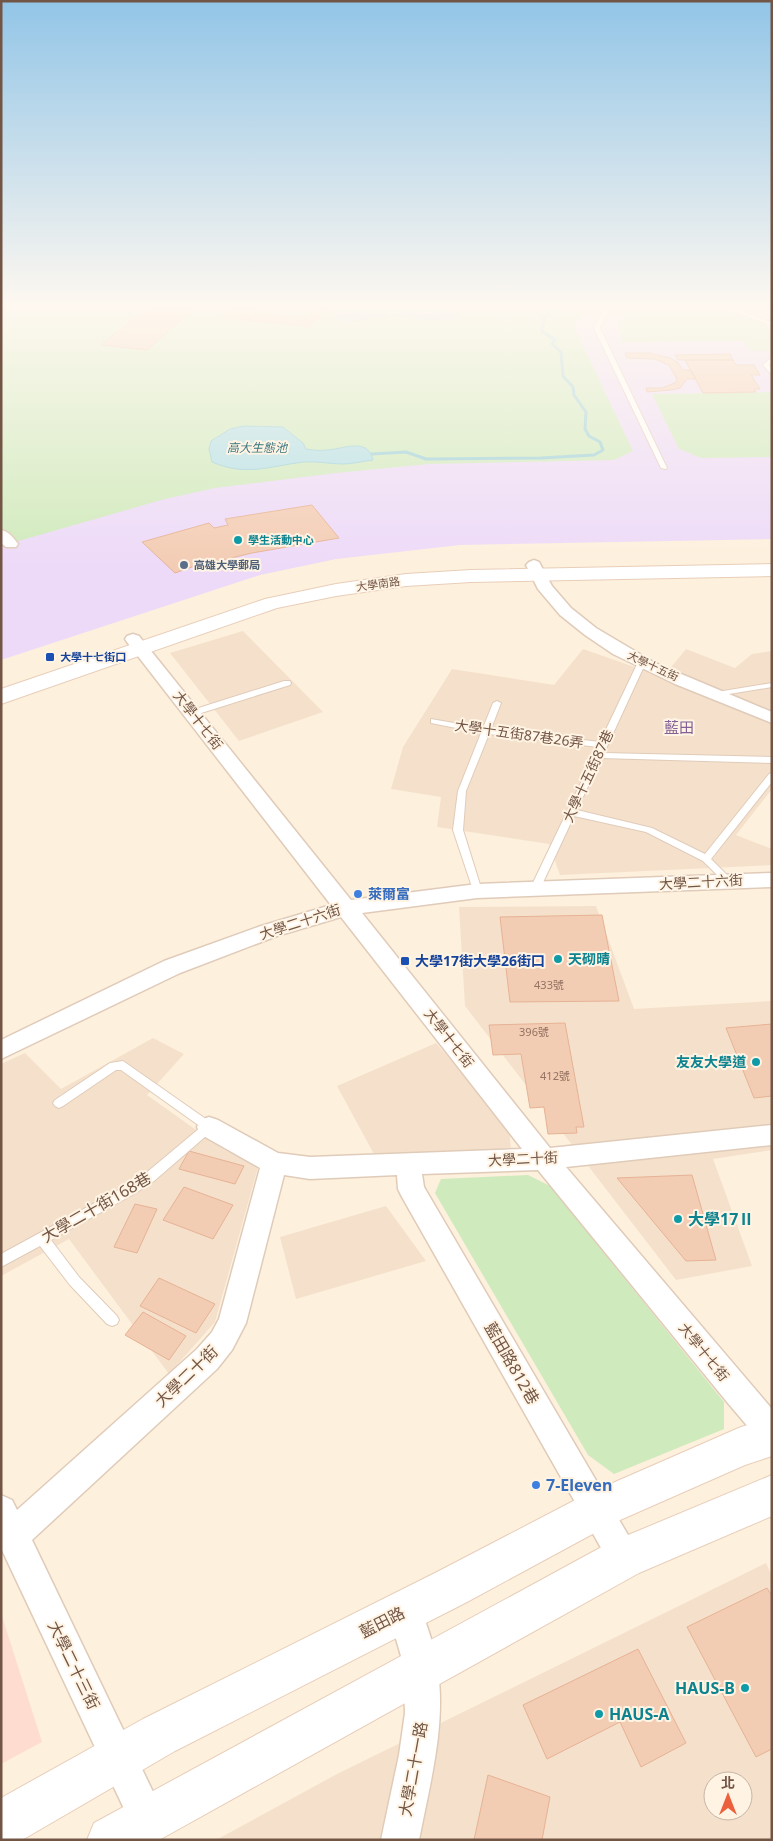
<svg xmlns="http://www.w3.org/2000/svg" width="773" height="1841" font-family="'Noto Sans','Noto Sans TC',sans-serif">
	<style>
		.residential { fill: #f5e1cb; fill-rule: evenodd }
		.commercial { fill: #feddd0 }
		.education { fill: #eddaf9 }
		.green { fill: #cfeabc }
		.water { fill: #b2dfe6; stroke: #98cfd8 }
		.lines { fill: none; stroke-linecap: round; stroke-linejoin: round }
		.stream { stroke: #98cfd8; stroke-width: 3 }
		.building { fill: #f3ccb4; stroke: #e6b294 }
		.lane-casing { stroke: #e0cbb9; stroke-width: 2 }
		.street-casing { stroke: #e0cbb9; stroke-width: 3 }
		.secondary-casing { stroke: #e8ceb9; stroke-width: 2 }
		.lane { fill: #fff; fill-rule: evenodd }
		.street { fill: #fff; fill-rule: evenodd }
		.secondary { fill: #fff; fill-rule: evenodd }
		.culture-dot { fill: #0f9aa8; stroke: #fff4e4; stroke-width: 2 }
		.service-dot { fill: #5c6f8a; stroke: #fff4e4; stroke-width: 2 }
		.transit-dot { fill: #1a4fb4; stroke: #fff4e4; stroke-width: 2 }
		.shop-dot { fill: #3f7fe0; stroke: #fff4e4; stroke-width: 2 }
		.labels { text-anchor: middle; stroke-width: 4; stroke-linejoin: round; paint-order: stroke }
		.far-culture-label { font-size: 11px; font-weight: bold; fill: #0d838f; stroke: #fff4e4; text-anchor: start }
		.far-service-label { font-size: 11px; font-weight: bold; fill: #4e5e75; stroke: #fff4e4; text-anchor: start }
		.far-street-label { font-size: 11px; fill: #735545; stroke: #fff4e4 }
		.far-transit-label { font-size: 11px; font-weight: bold; fill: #164399; stroke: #fff4e4; text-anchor: start }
		.number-label { font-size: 11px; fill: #937361 }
		.far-water-label { font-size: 12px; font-style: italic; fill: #3c7780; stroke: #fff4e4 }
		.street-label { font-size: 14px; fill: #735545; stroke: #fff4e4 }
		.shop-label { font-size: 14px; font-weight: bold; fill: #366cbe; stroke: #fff4e4; text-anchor: start }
		.culture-label { font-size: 14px; font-weight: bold; fill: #0d838f; stroke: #fff4e4; text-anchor: start }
		.transit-label { font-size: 14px; font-weight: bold; fill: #164399; stroke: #fff4e4; text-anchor: start }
		.neighbourhood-label { font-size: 15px; fill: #836096; stroke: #fff4e4 }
		.near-street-label { font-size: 16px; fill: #735545; stroke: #fff4e4 }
		.near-culture-label { font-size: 16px; font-weight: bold; fill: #0d838f; stroke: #fff4e4; text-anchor: start }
		.near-shop-label { font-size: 16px; font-weight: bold; fill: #366cbe; stroke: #fff4e4; text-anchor: start }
	</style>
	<rect width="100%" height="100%" fill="#fdf0dd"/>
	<path class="residential" d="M243 631 323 712 239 741 170 653Z
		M583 649 663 677 686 649 735 668 752 654 772 651V789L736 835 772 849V865L560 875 549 844 437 827 441 797 391 789 403 747 452 669 554 685Z
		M596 906 634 1009 772 1001V1150L713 1159 752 1266 676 1280 465 1006 459 907Z
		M153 1038 184 1054 147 1095 223 1149 258 1167 215 1322 169 1374 69 1239 1 1276V1064L25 1053 61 1089Z
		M436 1043 509 1127 511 1150 375 1156 337 1086Z
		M386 1206 426 1261 296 1299 280 1237Z
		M766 1563 772 1576V1840H216L337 1774ZM713 1781H743V1811H713Z"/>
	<path class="commercial" d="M1 1613 42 1742 1 1764Z"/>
	<path class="education" d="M1 309H772V539L460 545 336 559 260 575 1 660Z"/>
	<path class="green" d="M1 309H583L574 327 633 451 614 460 429 464 336 473 215 488 165 499 1 546Z
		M629 309H724L763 324 772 330V351H751L744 341 622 342 620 327Z
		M772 392V457L701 458 679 449 652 394Z
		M528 1175 550 1186 724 1402V1429L614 1474 588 1455 435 1193 441 1179Z"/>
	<path class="water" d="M342 309H378L386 312 402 309H421L459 315 458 318 422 320 404 315H392L347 322 339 320 337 316Z
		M244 426 283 427 303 443 306 449C312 450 319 451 326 450 341 450 368 436 373 460 363 461 353 464 343 464 330 464 317 461 304 462 269 466 247 477 212 462L209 449 211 441 230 429Z"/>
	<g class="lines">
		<path class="stream" d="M372 454 406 452 426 459 541 458 594 455 603 450 600 442 589 436 585 429 586 412 574 395 573 387 563 376 561 352 552 344 555 340 542 331 544 318 550 314 547 309"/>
	</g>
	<path class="building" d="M146 309H194L147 350 101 345Z
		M229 309H258L254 313 306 319 315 309H327L310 327 220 317Z
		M625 353H649L670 358 678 363 683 370H691L696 379H687L680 388 671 390 647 392 646 388H662L675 383 677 379 669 365 655 359 627 358Z
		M730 354 733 360H678L675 355Z
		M685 360H733L736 365H754L760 375H751L760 389H754L756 392 703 393Z
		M312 505 339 538 252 553 206 564 203 563 175 573 142 542 209 523 214 528 228 525 225 519Z
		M602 915 619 1001 510 1002 500 917Z
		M565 1023 584 1127H576L577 1133 548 1134 544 1107 530 1108 521 1054 493 1055 489 1025Z
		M772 1024V1096L754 1098 726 1028Z
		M189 1151 244 1166 235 1184 179 1169Z
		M692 1175 716 1260 686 1261 617 1178Z
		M184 1187 233 1205 213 1239 163 1220Z
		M135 1204 157 1209 137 1253 114 1247Z
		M159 1278 215 1304 196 1333 140 1306Z
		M143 1312 186 1336 169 1360 125 1335Z
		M767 1588 772 1596V1749L756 1757 687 1627Z
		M638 1649 686 1743 641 1767 620 1722 547 1759 523 1705Z
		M488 1775 550 1797 542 1840H474Z"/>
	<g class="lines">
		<g class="lane-casing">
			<path id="lane" d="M604 309H609L600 328 667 468 666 469 661 468 594 328Z
				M729 309H736L772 323V326Z
				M772 357V362L769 365 772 369V375L763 365Z
				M639 660H642L646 662 604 753 772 757V763L601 758 577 810 652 828 705 854 769 774 772 773V782L711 859 733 881 731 883H725L703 861 646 832 574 816 540 889 538 891H532L530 889 598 747 489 734 466 791 463 830 482 891 480 893H474L453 830 458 791 481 733 431 723V719L483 728 493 703 497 701 501 703 491 729 600 742Z
				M284 681H290L291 683 290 685 195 715H189L188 713 189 711Z
				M772 683V687L717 696 713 694 717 692Z
				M123 1061 213 1124 215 1127 213 1130 154 1181 134 1194 51 1240 79 1277 117 1316 119 1320 117 1324 112 1326 107 1324 70 1285 40 1246 1 1267V1254L126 1186 146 1173 201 1127 121 1070H116L63 1106 59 1108 55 1106 53 1103 55 1100 110 1063Z"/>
		</g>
		<g class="street-casing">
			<path id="street" d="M1 530C8 531 14 538 18 544L16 547H6L1 543Z
				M534 560 539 562 552 586 571 608 596 628 655 663 772 712V723L675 684 613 654 585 635 560 615 538 589 526 565 529 562Z
				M133 634 139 636 351 900 477 884 772 873V887L477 898 362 913 550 1148 772 1125V1145L566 1167 772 1409V1446L761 1442 727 1402 538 1170 422 1174 424 1187 635 1547 640 1558 635 1569 624 1574 613 1569 402 1197 398 1189 397 1175 310 1179 284 1175 246 1323 232 1350 217 1369 32 1540 166 1819 161 1832 148 1837 135 1832 1 1548V1495L12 1500 17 1510 197 1349 212 1332 219 1319 260 1168 200 1134 197 1127 200 1120 209 1117 218 1120 278 1153 310 1157 522 1149 341 917 277 936 180 973 1 1059V1040L164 961 261 926 331 905 127 642 125 639 127 636Z
				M405 1594 417 1599C425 1620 434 1643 437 1665 447 1723 430 1783 419 1840H381L399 1755 405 1713 403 1663 388 1611 393 1599Z"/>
		</g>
		<g class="secondary-casing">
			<path id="secondary" d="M772 564V576L471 582 406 586 336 596 277 608 1 704V689L265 599 336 584 406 574 471 570Z
				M772 1418V1456L745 1465 611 1524 467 1602 175 1751 22 1840H1V1798L143 1719 437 1572 583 1496 741 1427Z
				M772 1475V1516L639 1573 159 1840H87L94 1823 609 1543Z"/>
		</g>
		<use href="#lane" class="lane"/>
		<use href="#street" class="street"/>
		<use href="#secondary" class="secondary"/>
	</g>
	<linearGradient id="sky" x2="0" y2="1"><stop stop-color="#92c5e7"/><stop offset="0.54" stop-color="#fef8f0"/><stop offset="1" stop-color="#fef8f0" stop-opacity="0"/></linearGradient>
	<rect width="773" height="567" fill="url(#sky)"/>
	<g class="culture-dot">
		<circle cx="238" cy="540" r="5"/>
		<circle cx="558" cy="959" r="5"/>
		<circle cx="756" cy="1062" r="5"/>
		<circle cx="678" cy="1219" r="5"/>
		<circle cx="745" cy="1688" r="5"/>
		<circle cx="599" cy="1714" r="5"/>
	</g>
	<circle class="service-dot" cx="184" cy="565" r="5"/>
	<g class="transit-dot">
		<rect x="45" y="652" width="10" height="10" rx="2.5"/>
		<rect x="400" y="956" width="10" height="10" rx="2.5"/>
	</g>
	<g class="shop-dot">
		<circle cx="358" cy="894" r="5"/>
		<circle cx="536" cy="1485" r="5"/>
	</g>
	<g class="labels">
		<g class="far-culture-label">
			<text x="248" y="544">學生活動中心</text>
		</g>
		<g class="far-service-label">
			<text x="194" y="569">高雄大學郵局</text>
		</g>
		<g class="far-street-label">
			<text transform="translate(378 584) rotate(-8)" y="4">大學南路</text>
			<text transform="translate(653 666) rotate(25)" y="4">大學十五街</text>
		</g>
		<g class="far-transit-label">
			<text x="60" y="661">大學十七街口</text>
		</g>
		<g class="number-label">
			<text x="549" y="989">433號</text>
			<text x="534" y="1036">396號</text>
			<text x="555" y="1080">412號</text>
		</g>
		<g class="far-water-label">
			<text x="257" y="452">高大生態池</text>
		</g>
		<g class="street-label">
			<text transform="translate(198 720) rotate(52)" y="5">大學十七街</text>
			<text transform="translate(519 734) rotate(8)" y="5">大學十五街87巷26弄</text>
			<text transform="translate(588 776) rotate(-65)" y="5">大學十五街87巷</text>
			<text transform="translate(701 882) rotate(-3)" y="5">大學二十六街</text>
			<text transform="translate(300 922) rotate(-18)" y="5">大學二十六街</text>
			<text transform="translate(449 1038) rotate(52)" y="5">大學十七街</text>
			<text transform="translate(523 1159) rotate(-3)" y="5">大學二十街</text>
			<text transform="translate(704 1352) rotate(51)" y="5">大學十七街</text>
		</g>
		<g class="shop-label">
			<text x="368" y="899">萊爾富</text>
		</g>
		<g class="culture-label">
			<text x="568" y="964">天砌晴</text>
			<text x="746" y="1067" text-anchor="end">友友大學道</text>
		</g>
		<g class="transit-label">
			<text x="415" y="966">大學17街大學26街口</text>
		</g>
		<g class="neighbourhood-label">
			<text x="679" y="733">藍田</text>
		</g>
		<g class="near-street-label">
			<text transform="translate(96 1207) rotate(-30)" y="6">大學二十街168巷</text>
			<text transform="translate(512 1363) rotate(60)" y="6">藍田路812巷</text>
			<text transform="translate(186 1376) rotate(-44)" y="6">大學二十街</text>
			<text transform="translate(382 1622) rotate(-27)" y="6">藍田路</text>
			<text transform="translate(74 1665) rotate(64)" y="6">大學二十三街</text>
			<text transform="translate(413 1769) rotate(-80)" y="6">大學二十一路</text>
		</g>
		<g class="near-culture-label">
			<text x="688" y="1225">大學17Ⅱ</text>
			<text x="735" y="1694" text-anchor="end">HAUS-B</text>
			<text x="609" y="1720">HAUS-A</text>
		</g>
		<g class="near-shop-label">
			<text x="546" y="1491">7-Eleven</text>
		</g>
	</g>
	<rect width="773" height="1841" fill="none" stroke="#735545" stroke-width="5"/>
	<g transform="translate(728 1796)"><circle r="24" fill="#fff4e4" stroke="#c7b4a4"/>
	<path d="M0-4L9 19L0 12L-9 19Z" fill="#ec613d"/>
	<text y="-8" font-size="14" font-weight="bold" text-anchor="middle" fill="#735545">北</text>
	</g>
</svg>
